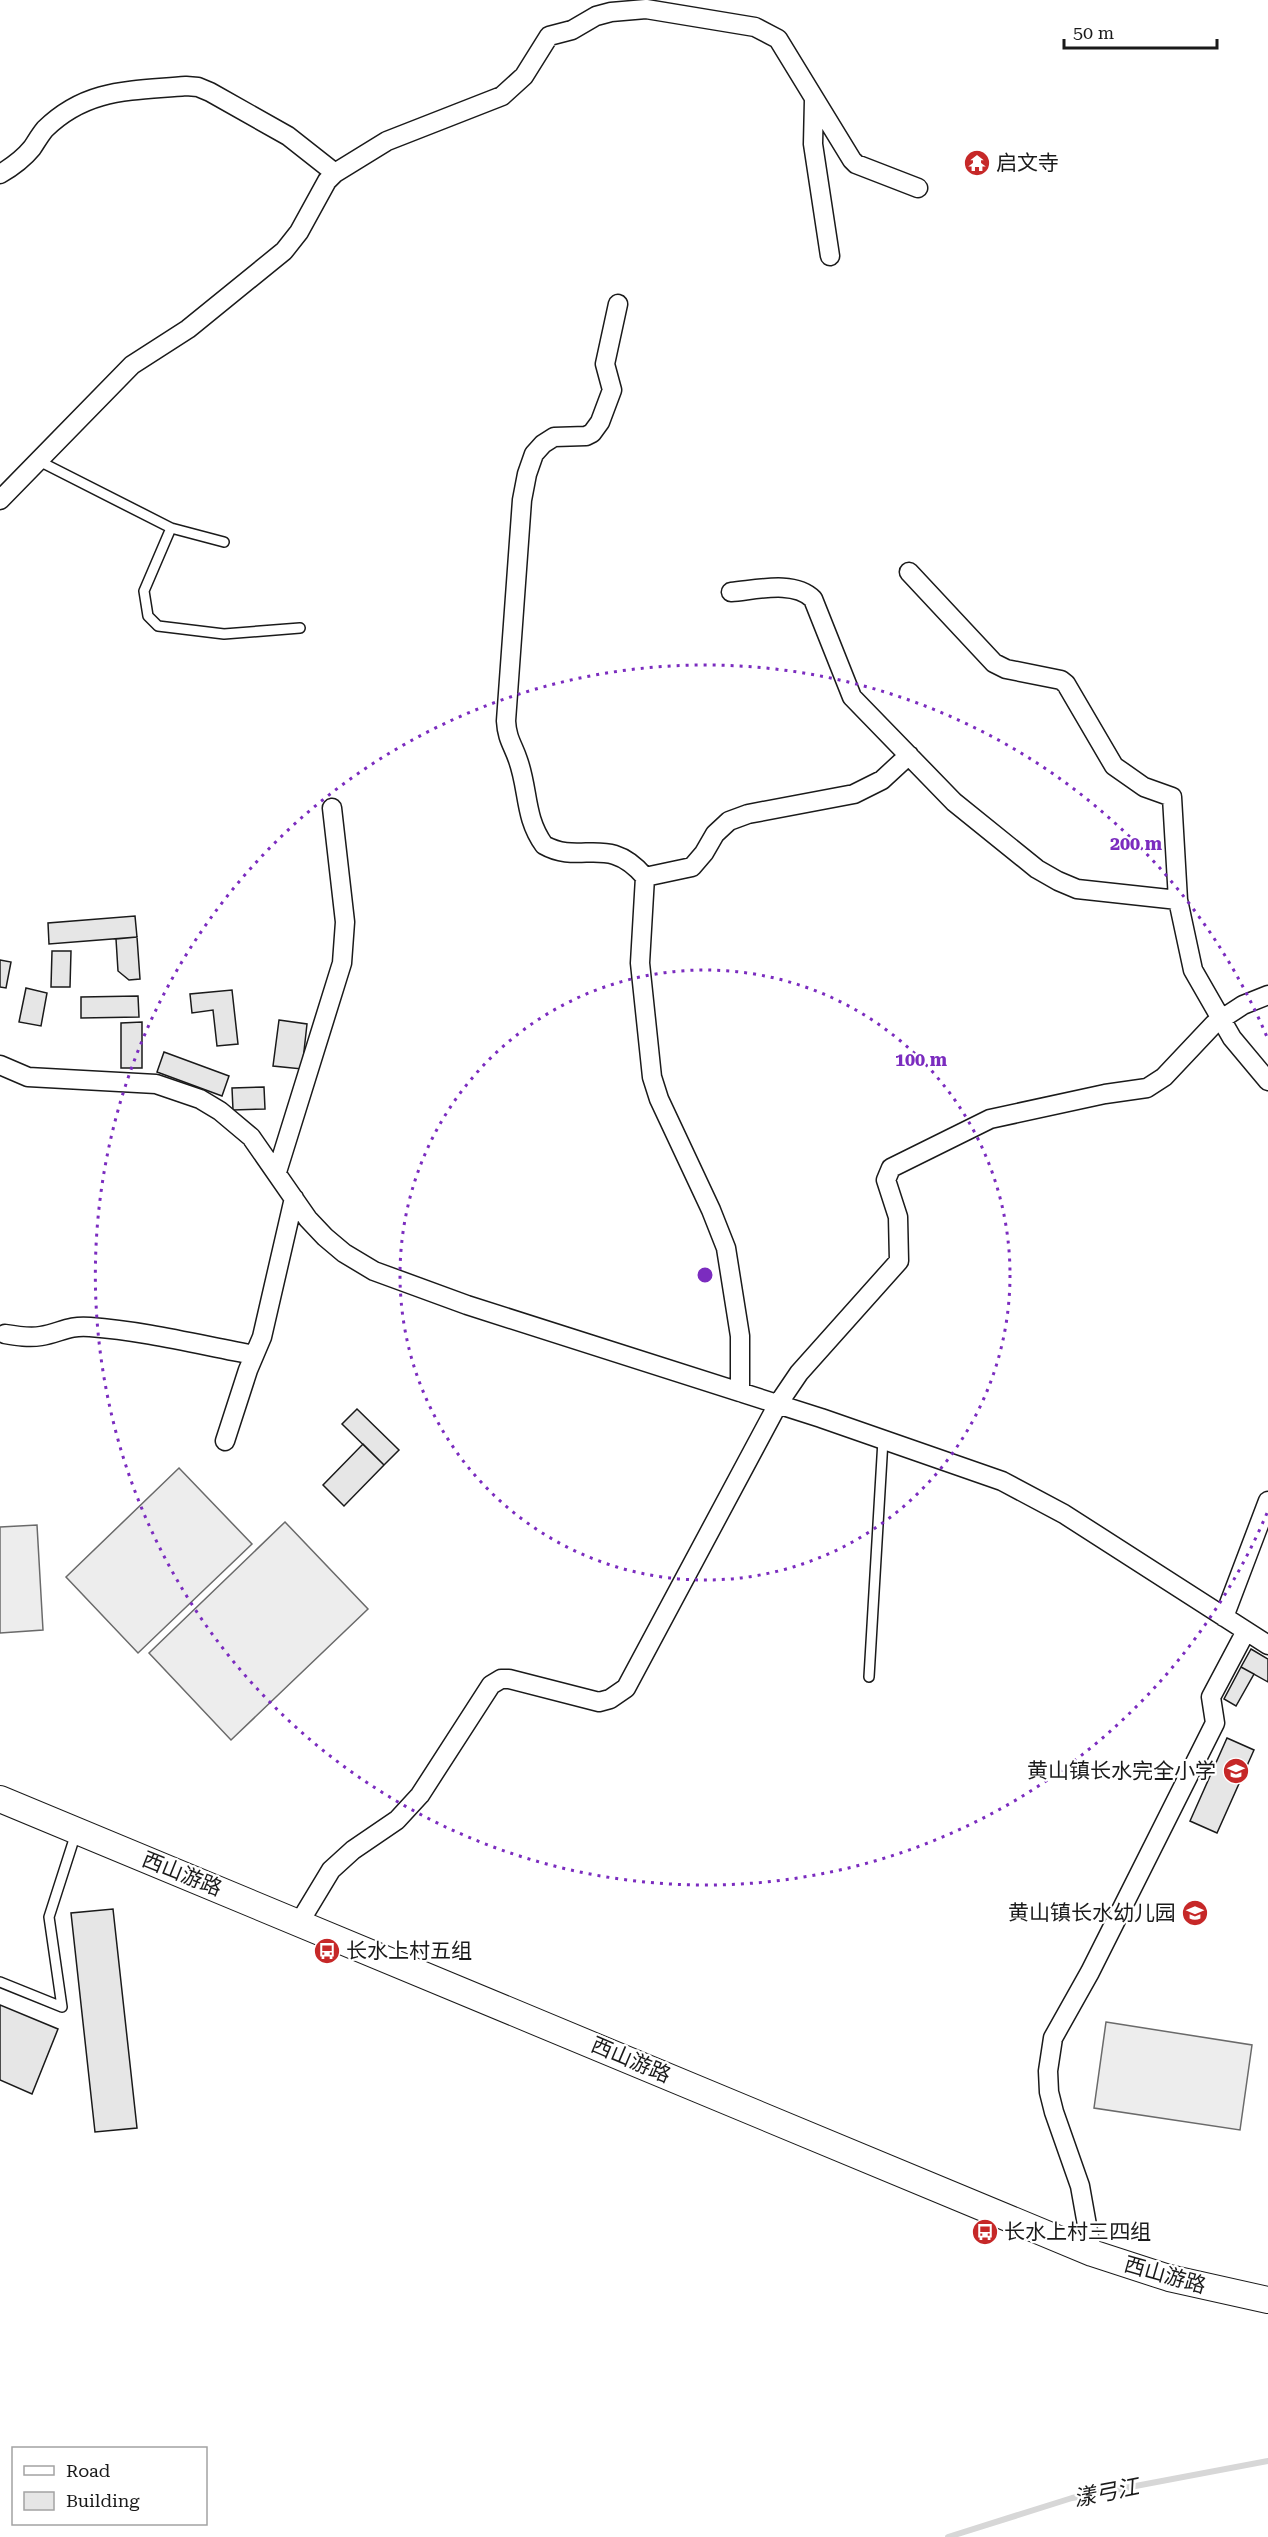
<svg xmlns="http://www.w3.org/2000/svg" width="1268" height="2537" font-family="'Roboto Serif','Noto Sans SC',serif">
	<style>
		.built { fill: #ededed; stroke: #6a6a6a; stroke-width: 1.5 }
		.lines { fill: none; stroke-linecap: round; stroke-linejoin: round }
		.stream { stroke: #d7d7d7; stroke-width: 6 }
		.building { fill: #e6e6e6; stroke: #1a1a1a; stroke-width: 1.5 }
		.lane-casing { stroke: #1a1a1a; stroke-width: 12 }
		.street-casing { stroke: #1a1a1a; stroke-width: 21 }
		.secondary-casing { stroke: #1a1a1a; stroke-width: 28 }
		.lane { stroke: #fff; stroke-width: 9 }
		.street { stroke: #fff; stroke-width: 18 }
		.secondary { stroke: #fff; stroke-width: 26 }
		.ring { fill: none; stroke: #7b2cbf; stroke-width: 3; stroke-dasharray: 3 6 }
		.labels { text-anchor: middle; stroke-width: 4.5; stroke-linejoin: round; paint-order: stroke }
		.poi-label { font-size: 21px; fill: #1a1a1a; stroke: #fff; text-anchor: start }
		.street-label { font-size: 21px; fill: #1a1a1a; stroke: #fff }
		.water-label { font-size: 22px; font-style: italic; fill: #1a1a1a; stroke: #fff }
		.centre { fill: #7b2cbf; stroke: #fff; stroke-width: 3 }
		.ring-label { font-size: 18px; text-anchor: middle; font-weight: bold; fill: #7b2cbf; stroke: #fff; stroke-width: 4.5; stroke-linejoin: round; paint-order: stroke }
	</style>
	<rect width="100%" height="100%" fill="#fff"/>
	<path class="built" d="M179 1468 252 1544 138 1653 66 1577Z
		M285 1522 368 1609 231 1740 149 1653Z
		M37 1525 43 1630 0 1633V1527Z
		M1106 2022 1252 2045 1240 2130 1094 2108Z"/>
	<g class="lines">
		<path class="stream" d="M948 2537 1072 2498 1268 2461"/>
	</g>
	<path class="building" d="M135 916 137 937 49 944 48 923Z
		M137 937 140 979 129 980 118 971 116 939Z
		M52 951H71L70 987H51Z
		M0 960 11 962 6 988 0 987Z
		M26 988 47 993 41 1026 19 1022Z
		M232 990 238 1044 217 1046 213 1010 192 1013 190 994Z
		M138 996 139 1017 81 1018V997Z
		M279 1020 307 1024 302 1069 273 1066Z
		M142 1022V1068H121V1023Z
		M164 1052 229 1076 222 1096 157 1072Z
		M264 1087 265 1109 233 1110 232 1088Z
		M357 1409 399 1450 384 1465 342 1424Z
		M363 1444 384 1465 344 1506 323 1485Z
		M1251 1649 1268 1659V1682L1241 1667Z
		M1241 1667 1254 1674 1236 1706 1224 1699Z
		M1227 1738 1254 1750 1217 1833 1190 1821Z
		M113 1909 137 2128 95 2132 71 1913Z
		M0 2005 58 2029 32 2094 0 2080Z"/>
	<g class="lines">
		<g class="lane-casing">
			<path id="lane" d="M39 461 171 528 224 542
				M171 528 144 591 148 616 158 626 224 634 300 628
				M869 1677 883 1440
				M0 1982 62 2007 49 1917 76 1833"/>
		</g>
		<g class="street-casing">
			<path id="street" d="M814 100 813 144 830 256
				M0 174C12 167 23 159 32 148 36 142 40 135 45 129 87 88 131 91 186 86L198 87 210 92 288 136 335 173
				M618 304 605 364 612 390 600 422 592 433 586 436 554 437 543 444 534 454 527 474 522 500 506 721C507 739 513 745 518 760 529 791 524 817 544 845 581 866 608 833 645 877L640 963 652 1077 659 1099 711 1210 726 1248 740 1336V1392
				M0 500 132 365 188 329 284 251 299 232 327 181 335 173 387 141 502 96 524 76 549 36 572 30 596 16 611 12 646 9 755 27 778 39 852 160 856 164 918 188
				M909 572 994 663 1006 669 1061 680 1066 684 1114 766 1144 787 1172 797 1178 900 1193 970 1232 1038 1268 1081
				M731 592C756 590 794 580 813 599L852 697 954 802 1037 869 1058 881 1077 889 1178 900
				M645 877 692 867 704 853 715 834 729 821 748 814 854 794 882 780 909 755
				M0 1065 28 1077 156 1084 200 1099 220 1111 251 1137 308 1219 325 1237 344 1253 374 1271 467 1305 821 1418 1002 1481 1064 1514 1268 1645
				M277 1172 342 963 345 922 332 808
				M5 1334C17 1336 29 1338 41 1336 60 1333 68 1325 90 1327 145 1331 200 1345 254 1355
				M225 1441 248 1370 262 1337 294 1198
				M1224 1617 1268 1501
				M299 1923 331 1870 353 1850 397 1820 420 1795 491 1685 501 1679H509L599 1702 610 1699 626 1688 778 1404 799 1373 899 1261 898 1217 886 1180 891 1168 990 1119 1105 1094 1147 1088 1164 1077 1214 1024 1243 1005 1268 995
				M1092 2253 1080 2186 1054 2112 1049 2092 1048 2071 1053 2038 1090 1972 1215 1723 1211 1697 1246 1631"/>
		</g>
		<g class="secondary-casing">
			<path id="secondary" d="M0 1799 1092 2253 1169 2278 1268 2300"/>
		</g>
		<use href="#lane" class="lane"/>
		<use href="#street" class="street"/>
		<use href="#secondary" class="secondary"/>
	</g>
	<g class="ring">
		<circle cx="705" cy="1275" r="305"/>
		<path d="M1267 1513A610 610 0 1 1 1267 1037"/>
	</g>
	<defs>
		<g id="temple-disc" transform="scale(1.35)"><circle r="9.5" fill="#c62828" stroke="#fff"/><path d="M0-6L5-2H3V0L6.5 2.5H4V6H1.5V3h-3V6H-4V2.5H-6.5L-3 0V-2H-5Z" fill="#fff"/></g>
		<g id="school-disc" transform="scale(1.35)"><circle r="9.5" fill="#c62828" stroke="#fff"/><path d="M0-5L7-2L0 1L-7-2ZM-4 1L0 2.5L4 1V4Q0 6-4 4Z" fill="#fff"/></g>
		<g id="bus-disc" transform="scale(1.35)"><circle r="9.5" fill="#c62828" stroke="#fff"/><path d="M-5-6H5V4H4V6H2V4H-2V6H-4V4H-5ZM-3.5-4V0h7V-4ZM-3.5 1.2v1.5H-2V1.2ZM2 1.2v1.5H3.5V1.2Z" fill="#fff"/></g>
	</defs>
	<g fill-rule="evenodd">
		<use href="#temple-disc" x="977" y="163"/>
		<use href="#school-disc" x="1236" y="1771"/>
		<use href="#school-disc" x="1195" y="1913"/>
		<use href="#bus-disc" x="327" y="1951"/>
		<use href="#bus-disc" x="985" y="2232"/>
	</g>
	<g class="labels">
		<g class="poi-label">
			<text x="996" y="170">启文寺</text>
			<text x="1216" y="1778" text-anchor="end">黄山镇长水完全小学</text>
			<text x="1176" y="1920" text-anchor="end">黄山镇长水幼儿园</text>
			<text x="346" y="1958">长水上村五组</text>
			<text x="1004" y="2239">长水上村三四组</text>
		</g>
		<g class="street-label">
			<text transform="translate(182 1874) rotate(22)" y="7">西山游路</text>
			<text transform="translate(631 2060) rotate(23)" y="7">西山游路</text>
			<text transform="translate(1165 2275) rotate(16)" y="7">西山游路</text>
		</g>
		<g class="water-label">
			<text transform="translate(1106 2492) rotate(-11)" y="8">漾弓江</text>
		</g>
	</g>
	<circle cx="705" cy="1275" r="9" class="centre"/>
	<g class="ring-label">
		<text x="1136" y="850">200 m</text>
		<text x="921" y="1066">100 m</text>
	</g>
	<rect x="12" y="2447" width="195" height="78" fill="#ffffff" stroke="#a3a3a3" stroke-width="1.5"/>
	<rect x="24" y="2466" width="30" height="9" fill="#ffffff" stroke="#a3a3a3" stroke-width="1.5"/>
	<text x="66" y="2477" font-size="18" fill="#1a1a1a">Road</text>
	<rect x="24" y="2492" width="30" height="18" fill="#e6e6e6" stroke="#a3a3a3" stroke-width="1.5"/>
	<text x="66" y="2507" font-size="18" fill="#1a1a1a">Building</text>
	<path d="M1064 39v9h153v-9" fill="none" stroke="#1a1a1a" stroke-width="3"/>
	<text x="1073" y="39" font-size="18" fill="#1a1a1a" stroke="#ffffff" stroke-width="4.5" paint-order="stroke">50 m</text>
</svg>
